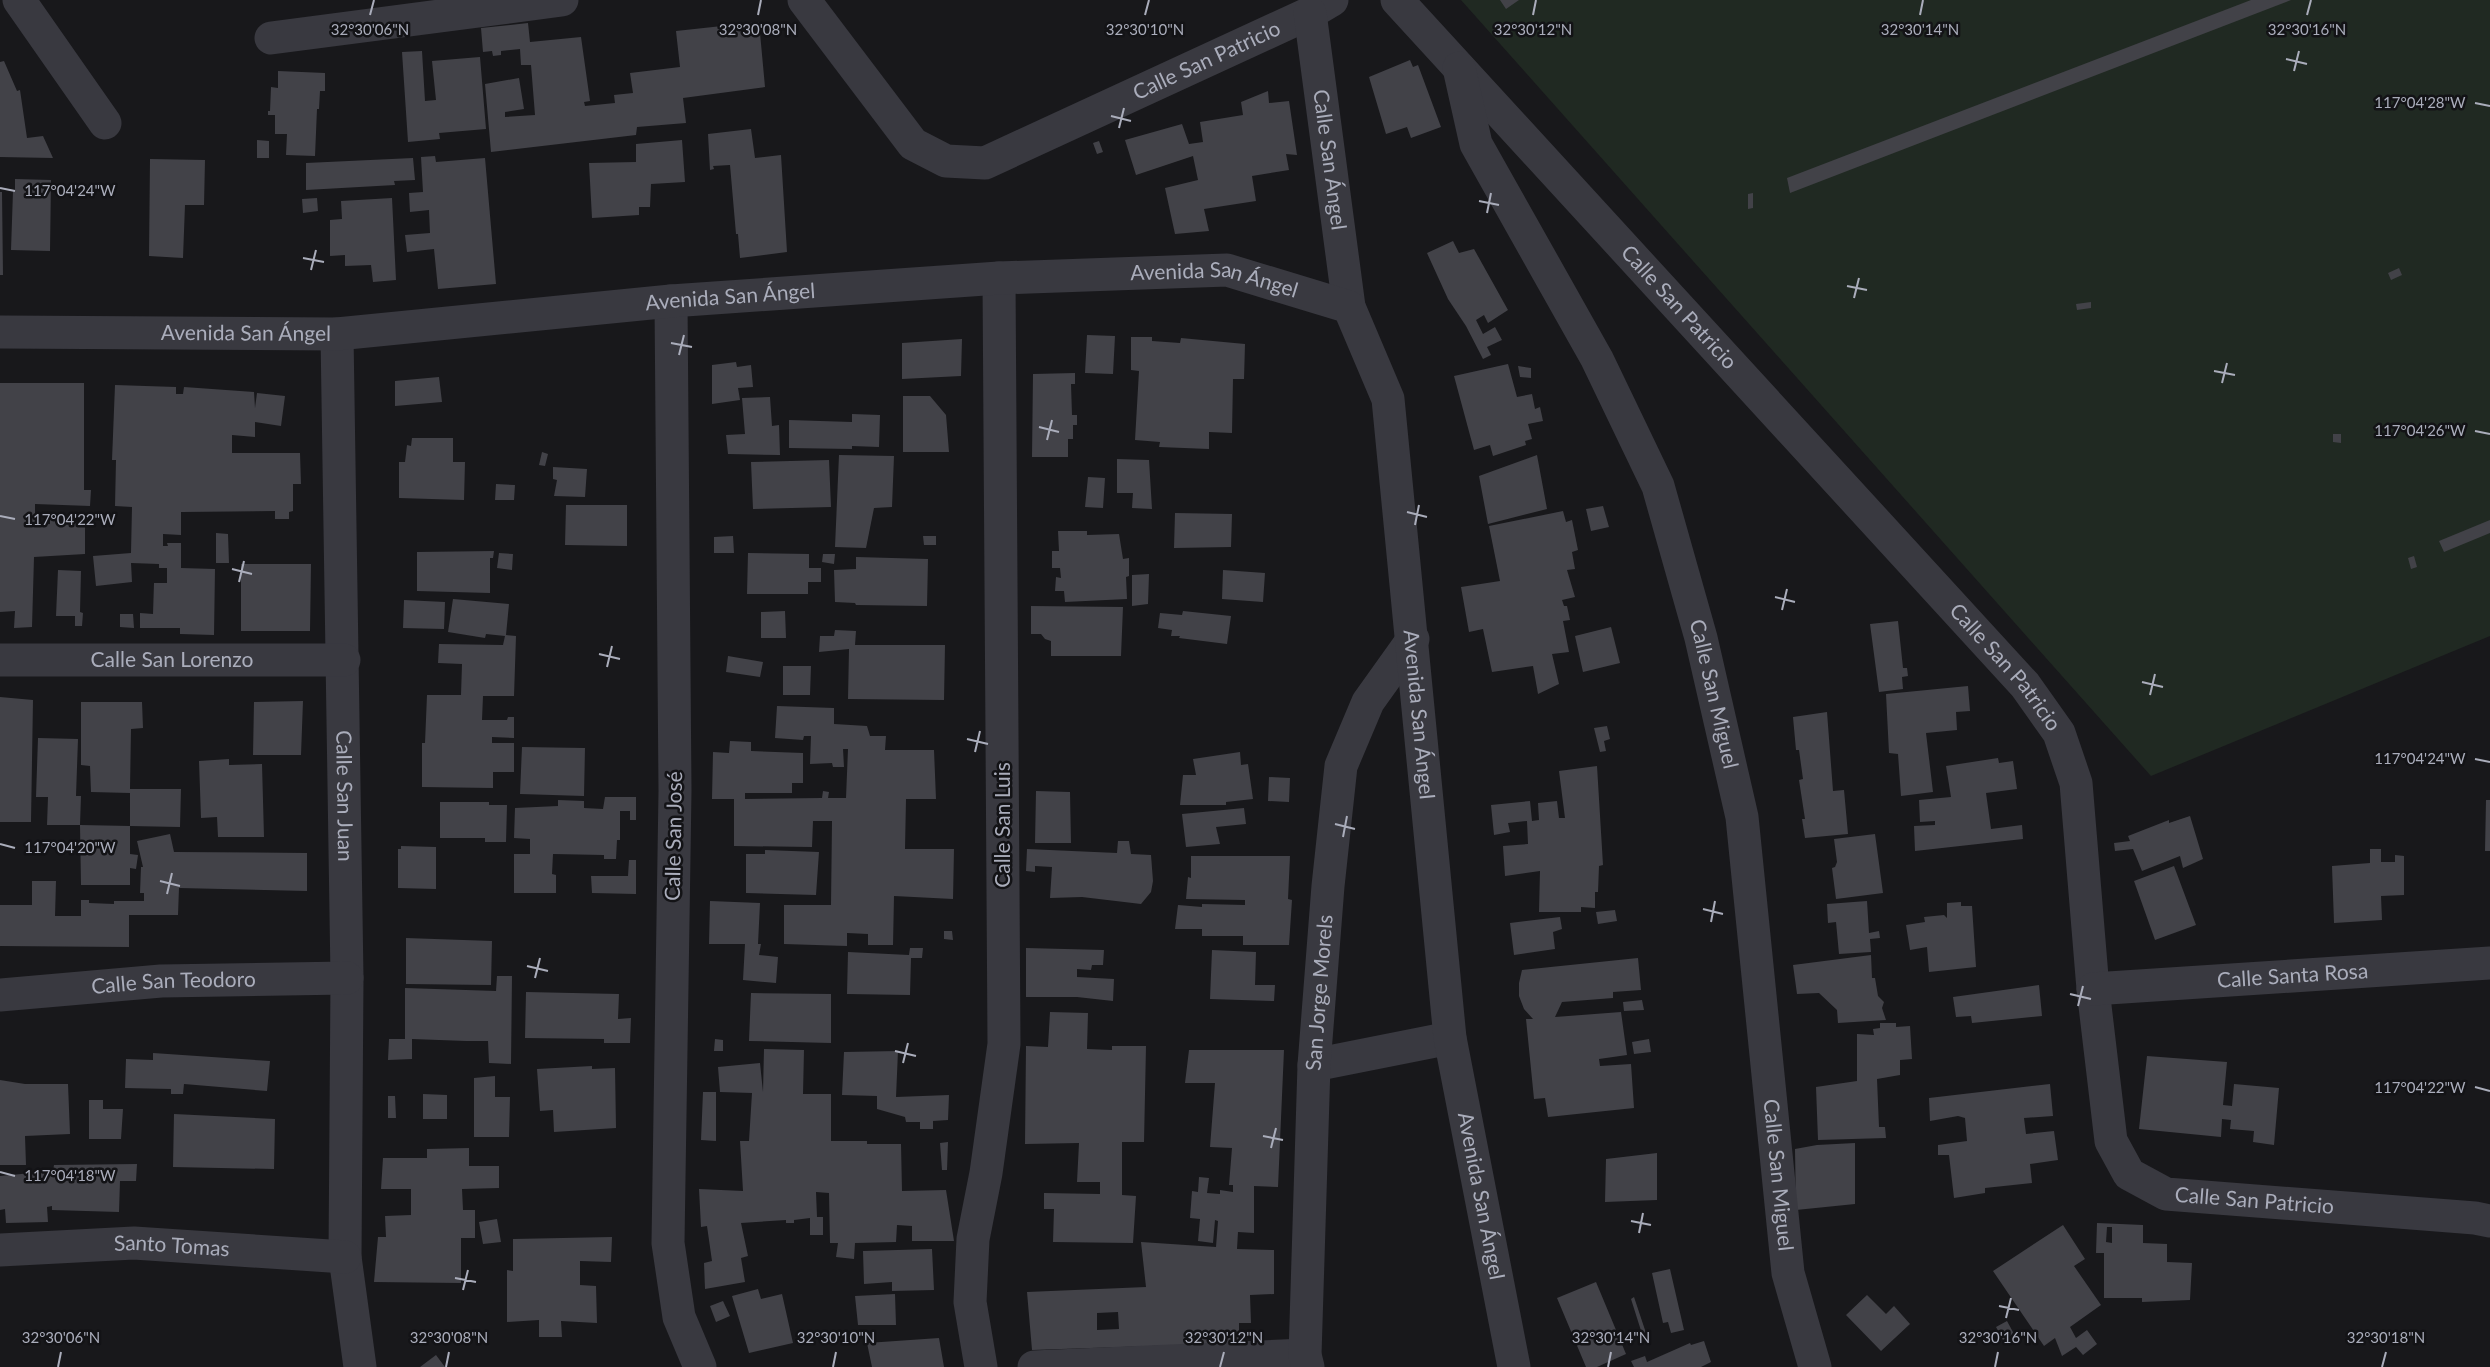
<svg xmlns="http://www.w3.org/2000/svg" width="2490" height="1367" font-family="Lato,sans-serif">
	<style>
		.green { fill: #202922 }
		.building { fill: #424248; fill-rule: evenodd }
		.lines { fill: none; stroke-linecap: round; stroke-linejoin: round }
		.minor { stroke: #393940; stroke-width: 33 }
		.tertiary { stroke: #393940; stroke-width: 33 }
		.ticks { fill: none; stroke: #aaadbb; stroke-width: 2 }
		.labels { text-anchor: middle; stroke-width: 5; stroke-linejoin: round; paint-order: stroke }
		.street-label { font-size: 21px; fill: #aaadbb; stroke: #131316 }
		.ticks-label { font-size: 15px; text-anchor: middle; fill: #aaadbb; stroke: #131316; stroke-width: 5; stroke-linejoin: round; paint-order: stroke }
	</style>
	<rect width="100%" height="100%" fill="#18181b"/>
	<path class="green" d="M1461 0H2490V636L2151 776Z"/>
	<path class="building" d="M1500 0H1519L1506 9Z
		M2251 0H2291L1790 193 1787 178Z
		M759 22 765 87 683 98 686 123 637 127 636 135 491 152 485 84 519 78 524 109 505 112V117L535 115 531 65H521L520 49 501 51V55L493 56 492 51 483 52 481 28 528 23 530 42 581 37 590 101 584 102 585 106 615 103 614 95 633 93 630 73 680 67 676 31Z
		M422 51 425 101 436 100 432 61 480 57 486 129 439 133 440 139 408 142 402 52Z
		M1410 60 1413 67 1418 65 1441 127 1411 138 1407 127 1386 134 1369 77Z
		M4 61 17 91 20 90 27 138 43 136 53 158 0 157V62Z
		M278 71 325 73V91H320L319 109H317L315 156 286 155 287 134H275V115H268V111H270L271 87 278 88Z
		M1268 91 1269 103 1289 101 1297 155 1286 154 1289 170 1252 176 1256 201 1204 209 1209 231 1175 234 1165 188 1198 180 1193 156 1136 175 1125 140 1182 124 1189 144 1203 142 1200 122 1243 115 1241 102Z
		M751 129 755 158 781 155 787 252 740 258 738 234H736L730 165 713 166 714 169 710 170 708 134Z
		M257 140 269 141V158H257Z
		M682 140 685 182 651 184 650 207H639V215L592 218 589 163 636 162V144Z
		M1099 141 1103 152 1097 154 1093 143Z
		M435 156 436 162 485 158 496 284 438 289 434 249 407 252 405 235 430 233 429 210 410 212 409 193 423 192 421 157Z
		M413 158 415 180 394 181 395 185 306 190V163Z
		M150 159 205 160 204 205H185L183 258 149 256Z
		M15 179 51 180 50 251 11 250 13 191H15Z
		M0 192H2L3 275H0Z
		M1753 193V208L1748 209V194Z
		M317 198 318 211 303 213 302 199Z
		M392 198 396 280 373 282 371 265 345 266V255L330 256V220L342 219 341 201Z
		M1453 241 1459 253 1474 249 1508 310 1488 323 1484 315 1476 320 1483 334 1495 327 1502 340 1487 347 1491 355 1483 359 1466 326 1448 299 1427 253Z
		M2399 268 2402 275 2391 280 2388 273Z
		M2091 302V308L2077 310 2076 304Z
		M1087 335 1115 336 1113 374 1085 373Z
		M1131 337H1152V341L1180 343 1181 338 1245 344 1244 379H1233L1232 433 1209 432V449L1159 447 1160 442 1135 440 1139 371 1131 370Z
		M962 339 961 376 902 379V343Z
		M736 362 737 367 751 365 753 387 738 388 740 400 712 404V365Z
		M1508 364 1517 397 1532 394 1535 409 1540 407 1543 421 1528 424 1532 439 1525 441 1526 445 1493 456 1490 445 1474 450 1454 376Z
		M1518 366 1531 368V378L1520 377Z
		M1075 373V384H1071L1072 415H1077V425H1073V439H1068V457H1032L1033 374Z
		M439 377 442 402 395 406V381Z
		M0 383H84V490H91L90 506 35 504V525L50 524V519L68 517 69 523 85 522V554L34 557 32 627 14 628 15 611 0 612Z
		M115 385 176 387V394H183L184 387 254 392 255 408 257 393 285 396 281 426 255 422V437L232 435V453H300L301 484H293V511L289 512V519H275V511L181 512V535L163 534V546H168L167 543H181V568L215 569 214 635 180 634V628H140V613L153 614 154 583H167V568H159V564L131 563 132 582 96 586 93 556 131 553 132 507 115 506 116 460H112Z
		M903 396H930L946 415 949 452H903Z
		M770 397 772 426 779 425 780 455 728 454 726 435 745 434 742 398Z
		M852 414 880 415 879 447 852 446V449L789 448V420L852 422Z
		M2333 434H2341V443L2333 442Z
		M412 438H453V462H465L464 500 399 498V462H405L407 445 411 446Z
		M542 452 548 454 545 466 539 465Z
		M839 455 894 456 892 507 874 508 866 548 835 547Z
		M1537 455 1547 509 1488 524 1479 476Z
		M1117 459 1149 460 1152 509 1132 508 1133 493H1117Z
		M829 460 831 507 753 509 751 462Z
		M553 467 587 469 585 497 554 496 557 480 553 479Z
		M1088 477 1105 478 1103 508 1085 507Z
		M496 484 515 485 514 500H495Z
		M566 505H627V546L565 545Z
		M1603 506 1609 527 1591 531 1586 509Z
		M1563 511 1566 522 1572 520 1578 550 1572 552 1575 569 1567 570 1575 597 1562 600 1564 606H1567L1570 620 1563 621 1569 652 1552 654 1559 684 1538 694 1533 666 1492 672 1483 629 1469 632 1461 587 1500 581 1489 526Z
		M1175 513 1232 514 1231 547 1174 548Z
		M2490 520V533L2444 552 2439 541Z
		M1058 531H1087V535L1119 534 1123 559 1129 558V576L1126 577 1127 599 1065 602 1064 591H1055L1056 577 1061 578 1060 568H1052V551H1059Z
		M216 533 228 534 229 563H216Z
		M733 536 734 553H714V537Z
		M923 536H936V545H924Z
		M494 551 493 558H490V593L417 591V552Z
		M499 553 513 554 512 570 497 568Z
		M748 553 809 554V568H821V582H808V594H747Z
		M823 554H835L834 564 822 562Z
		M2414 556 2417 567 2411 569 2408 558Z
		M856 557 928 559 927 606 856 605 855 603 835 602 834 570 856 569Z
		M241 564H311L310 631H241Z
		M58 570 81 571 80 612 83 613 82 626H75V616H56Z
		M1223 570 1265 573 1263 602 1222 599Z
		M1149 574 1148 604 1132 606V575Z
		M453 599 509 604 506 635 516 636 514 696H483L482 720H507L508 717H514V738L492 737V743H514V772H493V788L422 787V743H425L427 695H461L462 664 438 663 439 644 503 645 505 636 486 634 485 638 448 632Z
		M404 600 445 602 444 629 403 628Z
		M1031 606 1123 607 1121 656H1051V641L1045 639 1041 634H1031Z
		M785 611 786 638H761V612Z
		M1183 611 1231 616 1227 644 1179 638 1180 636H1171L1172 630 1158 628 1160 613 1182 615Z
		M120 614H133L134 628 120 627Z
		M1898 621 1903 668H1907L1908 676 1902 677 1903 689 1879 692 1870 624Z
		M1611 627 1620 663 1583 672 1575 636Z
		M835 630 856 631 855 645H945L944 700 848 699 849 649 819 652 820 636H834Z
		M728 656 763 662 760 677 726 672Z
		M783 666H811L810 695H783Z
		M1968 686 1970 711 1956 712 1957 730 1926 733 1933 792 1901 796 1898 754 1889 753 1886 694Z
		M0 697 33 700 31 822H0Z
		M303 701 301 755H253L254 702Z
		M81 702H142L143 728 131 729 130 789H181L180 827 130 826V854L138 855 136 869 130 868V885H81L80 825H47L48 797H36L38 738 78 739 76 796H81L80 825 130 826V793L91 792 90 766 81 765Z
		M777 706 834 708V724L867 726 870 736H886L885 750H934L936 799H906L905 849H954L953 899 894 896 893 945H868V934L847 933V946L784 944V905H831L832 821H813L812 847 734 846V799H712L713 752 729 753 730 741 751 742V751L803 753V783H792V793H745V799L822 798 823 791 829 792 828 798H846L848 749H843L844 767H833L832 763 810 764 811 736H804L803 740 775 738Z
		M1827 712 1833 791 1844 790 1848 834 1805 838 1802 819H1805L1799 780 1803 779 1799 750H1796L1793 717Z
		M1607 726 1610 739 1604 741 1606 751 1600 752 1594 728Z
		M522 747 585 748 584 796 520 794Z
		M1240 752 1241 765 1248 764 1253 799 1226 802V805H1180L1183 775H1196L1193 759Z
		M1998 758 1999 763 2013 761 2017 789 1986 793 1991 829 2022 825 2023 839 1915 851 1914 826 1935 825V821L1920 822 1919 800 1951 797 1946 766Z
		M229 759V765L262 764 264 837H218L217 817 201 818 199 761Z
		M1597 766 1603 865 1599 866 1598 892H1595V908L1581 907V912H1539L1540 871 1505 876 1503 846 1528 844 1527 821 1508 823 1510 832 1494 835 1491 805 1530 801 1532 821 1539 820 1538 803 1557 801 1559 818H1565L1559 771Z
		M1269 777 1290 778 1289 802 1268 801Z
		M1036 791 1070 792 1071 843H1035Z
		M605 797H636V820H630V811H620V840H617L616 859H604V855L553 854 552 874 556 875V893H514V854H530V839L514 838 515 808 558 806V800L584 801V808L603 809Z
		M2486 800H2490V851H2485Z
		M440 802H489V805H507L506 842H485V838H440Z
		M1244 808 1246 824 1216 827 1220 844 1186 847 1182 814Z
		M2190 816 2203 859 2183 868 2180 856 2142 871 2133 849 2115 851 2114 843 2130 841 2128 836 2169 820V823Z
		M170 834 174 852 307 853V891L179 888 178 915H129V947L0 946V905H32V881H56L55 916H81V900H89V903L114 904V901H144V893H140L141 867H143L137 841Z
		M1875 834 1883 893 1836 899 1832 868 1835 867 1837 862 1834 839Z
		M1118 841H1129L1131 854 1151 855 1153 881 1151 892 1141 904 1082 897 1050 898 1052 867 1035 866V872L1026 871 1027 849 1117 853Z
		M401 846 436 847V889L398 888V849H401Z
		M2370 849H2381V862H2395V855L2404 856V895L2381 896 2382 920 2334 923 2332 866 2370 863Z
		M765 850 819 852 816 895 746 893V854H765Z
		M1191 856H1290L1288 899 1292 900 1289 945H1243V936H1202V929H1175L1178 905 1202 907V904L1245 905V900L1186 899 1188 877 1191 878Z
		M629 860H636V894L592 893 591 876H628Z
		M2174 866 2196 925 2155 940 2134 881Z
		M710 901 760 903 758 944H761L759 955 778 957 776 983 743 980 745 944H709Z
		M1867 901 1869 933 1879 931 1880 938 1870 939 1871 952 1839 954 1836 922 1828 923 1827 904Z
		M1961 902V906H1972L1976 967 1929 972 1927 947 1910 950 1906 925 1925 922 1924 917 1944 915 1947 918V903Z
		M1615 910 1617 921 1598 924 1596 912Z
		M1560 917 1562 929 1553 932 1555 949 1514 955 1510 923Z
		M944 931H952L953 940 944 939Z
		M406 938 492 941 491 985 406 984Z
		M910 948H923L922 958H911L910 995 847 994 848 952 909 955Z
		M1026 948 1104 950 1103 965H1092L1091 970 1077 969V977L1114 979 1113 1001 1077 997H1026Z
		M1212 950 1256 952 1255 985H1275L1274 1001 1210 999Z
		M1871 955 1872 978H1875L1878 996 1884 1002 1882 1008 1886 1020 1838 1023 1837 1010 1819 993 1797 994 1793 965Z
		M1638 958 1641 990 1613 992V998L1562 1002 1555 1017 1621 1012 1627 1055 1599 1059 1600 1066 1631 1064 1634 1108 1548 1117 1545 1098 1534 1099 1526 1019H1533L1524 1009 1519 996V983L1522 970Z
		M497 976H512L511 1064 489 1063 488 1041H466L412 1039V1059L388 1060 389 1039H405V988L496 991Z
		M2039 985 2042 1016 1972 1023 1971 1016 1956 1017 1953 997Z
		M526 992 619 994 618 1019 631 1018 630 1043H604V1039L525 1038Z
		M751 993 831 994V1043L749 1041Z
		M1642 1000 1644 1010 1624 1011 1623 1002Z
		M1050 1012 1088 1013 1087 1049 1112 1050V1046H1146L1144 1142H1122V1195L1136 1196 1133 1243 1053 1242 1054 1209H1044V1193L1100 1194V1182H1077L1079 1143 1025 1144 1026 1046 1048 1047Z
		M1880 1023H1896V1027L1910 1026 1912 1059 1900 1060V1075L1877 1079 1879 1127H1885L1886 1138 1818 1140 1816 1087 1857 1081V1034L1874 1035 1873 1029 1880 1028Z
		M715 1039 723 1040V1051H714Z
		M1649 1039 1651 1052 1634 1054 1632 1042Z
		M764 1049 804 1050 803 1094H831V1141H867V1144H901L902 1191 946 1190 954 1241H912V1226L897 1225 896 1242 855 1243 854 1259 836 1257 838 1243H830L829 1193 816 1192 817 1217H823V1235H810V1218L794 1220V1223H786V1220L741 1223 748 1256 741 1258 745 1282 705 1289 704 1263 712 1261 707 1226 701 1227 699 1189 743 1191 740 1141H749L752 1093 720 1092 718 1067 760 1063 763 1092Z
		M1189 1050H1284L1278 1187 1254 1186V1233L1238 1232 1237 1249 1274 1250V1294L1250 1295 1251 1323H1239V1343L1032 1350 1027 1292 1146 1287 1141 1242 1216 1247 1218 1221 1215 1220 1213 1243 1198 1241 1200 1219 1190 1218 1192 1191 1198 1192 1199 1177 1209 1178 1207 1193 1220 1194V1190L1233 1192V1185H1229L1232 1148 1210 1147 1215 1083H1185ZM1118 1312 1119 1329 1097 1330V1313Z
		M898 1051 896 1097 949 1095 948 1120 933 1121V1129H920V1122H906L905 1117 877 1109V1096L842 1095 844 1052Z
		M153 1053 270 1061 267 1091 184 1084 183 1094H171V1089L125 1088 126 1059 153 1060Z
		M2147 1056 2227 1062 2223 1105 2232 1106 2234 1084 2279 1088 2274 1145 2253 1142 2254 1131 2230 1129 2231 1120 2222 1119 2221 1137 2139 1129Z
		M592 1066V1069L615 1068 616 1128 554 1132 553 1110 540 1111 537 1069Z
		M495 1076V1097H510L509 1137H474V1078Z
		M0 1080 25 1084H68L70 1134 25 1136 26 1165H0Z
		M2050 1084 2053 1116 2024 1118 2026 1134 2054 1131 2058 1160 2030 1164 2032 1183 1985 1188V1193L1954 1198 1949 1155H1938V1145L1967 1141 1965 1118 1958 1116 1930 1121 1929 1098Z
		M703 1092H716V1141L701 1140Z
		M423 1094 447 1095V1119H423Z
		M388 1096H395L396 1118H388Z
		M89 1100H103V1109H123L121 1139H89Z
		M174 1114 275 1119 274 1169 173 1167Z
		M948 1142 947 1170H942L940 1143Z
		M1855 1143V1204L1796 1210 1795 1149 1817 1145Z
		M469 1148V1166H499V1188L462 1189 463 1210H475V1238H461V1283L374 1282 378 1237H386L385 1216 411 1215V1189H381L383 1158H427V1149Z
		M1657 1153V1200L1605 1202 1606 1159Z
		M137 1164 136 1181H120L119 1212 52 1210V1206L47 1207 48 1222 6 1223 5 1209 0 1210V1176L53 1171 54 1165Z
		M497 1219 501 1242 483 1244 479 1222Z
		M2097 1223 2143 1225V1243L2167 1244V1262L2192 1263 2190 1300 2142 1302V1298H2104V1253H2096ZM2107 1227H2112V1243L2106 1242Z
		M2063 1225 2085 1259 2074 1266 2101 1305 2070 1327 2076 1338 2087 1330 2097 1344 2083 1355 2076 1347 2062 1356 2055 1338 2044 1346 1993 1271Z
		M612 1237 611 1262 580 1261V1285L596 1286 597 1323 561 1321 562 1337H539V1320L507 1322V1270L513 1271V1239Z
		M932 1249 934 1290 892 1291V1282L864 1284 863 1251Z
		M1670 1269 1684 1330 1671 1333 1668 1322 1663 1323 1652 1273Z
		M1596 1282 1626 1354 1597 1367H1586L1557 1298Z
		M758 1289 761 1299 782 1294 793 1343 749 1353 732 1296Z
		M895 1294 896 1325H858L855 1296Z
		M1867 1295 1886 1314 1894 1306 1910 1324 1881 1351 1846 1315Z
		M1634 1297 1647 1336 1643 1337 1631 1299Z
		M723 1301 730 1316 716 1322 710 1306Z
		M2007 1321 2014 1334 2003 1340 1996 1327Z
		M939 1338 944 1367H872L867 1343Z
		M1704 1341 1711 1362 1701 1367H1634L1631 1361 1645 1356 1647 1362 1690 1343 1691 1345Z
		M436 1355 445 1367H420Z"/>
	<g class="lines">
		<g class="minor">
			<path d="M19 0 105 123"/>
			<path id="s1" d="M804 0 913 144 946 161 985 163 1310 13 1332 0"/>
			<path id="s2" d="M1397 0 2025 685 2059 733 2076 783 2093 989 2111 1141 2129 1174 2166 1194 2475 1218 2490 1221"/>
			<path id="s3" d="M1310 13 1349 307"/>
			<path d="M271 38 562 0"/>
			<path id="s4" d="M1459 68 1476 144 1597 359 1658 486 1701 638 1742 817 1788 1273 1815 1367"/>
			<path d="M671 301 675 791 668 1243 679 1317 700 1367"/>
			<path id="s5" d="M337 334 347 978 345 1257 360 1367"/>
			<path id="s6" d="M0 660H344"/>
			<path id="s7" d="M2093 989 2490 963"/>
			<path id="s8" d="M0 995 161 981 347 978"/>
			<path d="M1314 1065 1450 1038"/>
			<path id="s9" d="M0 1250 134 1243 345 1257"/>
			<path d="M981 1367 970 1302 973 1239 986 1173 1004 1044 999 278"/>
			<path d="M1034 1367 1305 1355"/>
			<path id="s10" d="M1308 1367 1305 1355 1314 1065 1328 886 1341 766 1368 702 1413 639"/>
		</g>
		<path class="tertiary" id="s11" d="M0 332 337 334 671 301 999 278 1227 270 1349 307 1388 399 1450 1038 1514 1367"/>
	</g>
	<path class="ticks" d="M370 15 374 0M758 15 761 0M1145 15 1149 0M1533 15 1536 0M1920 15 1923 0M2307 15 2311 0M2286 59 2307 64M2294 71 2299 51M2475 103 2490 106M1111 116 1131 121M1119 128 1124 108M0 188 15 191M1479 201 1499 205M1487 213 1491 193M303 258 324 262M311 270 316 250M1847 286 1867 290M1854 298 1859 278M671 343 692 347M679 355 684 335M2214 371 2235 375M2222 383 2227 363M1039 427 1059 432M2475 431 2490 434M1047 440 1052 420M1407 512 1427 517M0 516 15 519M1415 525 1419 505M232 569 252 574M239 582 244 561M1775 597 1795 602M1782 610 1787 589M599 654 620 659M607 667 612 646M2142 682 2163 687M2150 695 2155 674M967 739 988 744M975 752 980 731M2475 759 2490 762M1335 824 1355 829M1343 837 1347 816M0 844 15 848M160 881 180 886M167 894 172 873M1703 909 1723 914M1711 922 1715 901M527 966 548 971M535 978 540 958M2070 994 2091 999M2078 1006 2083 986M895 1051 916 1056M903 1063 908 1043M2475 1087 2490 1091M1263 1136 1283 1140M1271 1148 1276 1128M0 1172 15 1176M1631 1221 1651 1225M1639 1233 1643 1213M455 1278 476 1282M463 1290 468 1270M1999 1306 2019 1310M2006 1318 2011 1298M58 1367 61 1352M446 1367 449 1352M833 1367 836 1352M1220 1367 1224 1352M1608 1367 1611 1352M1995 1367 1998 1352M2382 1367 2386 1352"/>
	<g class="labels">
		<g class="street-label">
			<text dy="7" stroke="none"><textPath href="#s1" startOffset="501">Calle San Patricio</textPath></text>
			<text dy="7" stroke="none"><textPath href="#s3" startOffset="148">Calle San Ángel</textPath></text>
			<text dy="7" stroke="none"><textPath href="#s11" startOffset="1218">Avenida San Ángel</textPath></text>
			<text dy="7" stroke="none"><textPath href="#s11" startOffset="732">Avenida San Ángel</textPath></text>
			<text dy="7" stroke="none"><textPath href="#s2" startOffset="417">Calle San Patricio</textPath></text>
			<text dy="7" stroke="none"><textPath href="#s11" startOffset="246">Avenida San Ángel</textPath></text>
			<text dy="7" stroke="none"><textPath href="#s6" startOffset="172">Calle San Lorenzo</textPath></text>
			<text dy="7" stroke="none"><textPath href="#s2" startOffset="903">Calle San Patricio</textPath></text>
			<text dy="7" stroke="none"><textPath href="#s4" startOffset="681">Calle San Miguel</textPath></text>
			<text dy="7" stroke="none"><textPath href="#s11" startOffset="1774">Avenida San Ángel</textPath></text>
			<text dy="7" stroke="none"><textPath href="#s5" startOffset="462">Calle San Juan</textPath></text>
			<text transform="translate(1003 825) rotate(-90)" y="7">Calle San Luis</text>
			<text transform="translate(674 836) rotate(-89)" y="7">Calle San José</text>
			<text dy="7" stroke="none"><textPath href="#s7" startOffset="200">Calle Santa Rosa</textPath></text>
			<text dy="7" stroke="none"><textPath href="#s8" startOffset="174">Calle San Teodoro</textPath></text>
			<text dy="7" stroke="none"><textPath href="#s10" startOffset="375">San Jorge Morels</textPath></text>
			<text dy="7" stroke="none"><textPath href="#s4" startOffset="1167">Calle San Miguel</textPath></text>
			<text dy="7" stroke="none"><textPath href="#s11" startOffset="2260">Avenida San Ángel</textPath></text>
			<text dy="7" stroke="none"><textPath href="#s2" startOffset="1569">Calle San Patricio</textPath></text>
			<text dy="7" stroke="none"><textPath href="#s9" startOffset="172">Santo Tomas</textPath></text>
		</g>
	</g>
	<g class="ticks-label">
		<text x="370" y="35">32°30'06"N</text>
		<text x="758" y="35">32°30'08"N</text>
		<text x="1145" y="35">32°30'10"N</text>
		<text x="1533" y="35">32°30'12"N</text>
		<text x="1920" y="35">32°30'14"N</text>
		<text x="2307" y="35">32°30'16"N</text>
		<text x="2420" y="108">117°04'28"W</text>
		<text x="70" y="196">117°04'24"W</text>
		<text x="2420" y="436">117°04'26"W</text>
		<text x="70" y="525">117°04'22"W</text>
		<text x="2420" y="764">117°04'24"W</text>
		<text x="70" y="853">117°04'20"W</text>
		<text x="2420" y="1093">117°04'22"W</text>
		<text x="70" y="1181">117°04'18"W</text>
		<text x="61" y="1343">32°30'06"N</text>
		<text x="449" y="1343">32°30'08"N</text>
		<text x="836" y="1343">32°30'10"N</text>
		<text x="1224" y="1343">32°30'12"N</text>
		<text x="1611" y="1343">32°30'14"N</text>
		<text x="1998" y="1343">32°30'16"N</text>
		<text x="2386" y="1343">32°30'18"N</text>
	</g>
</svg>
